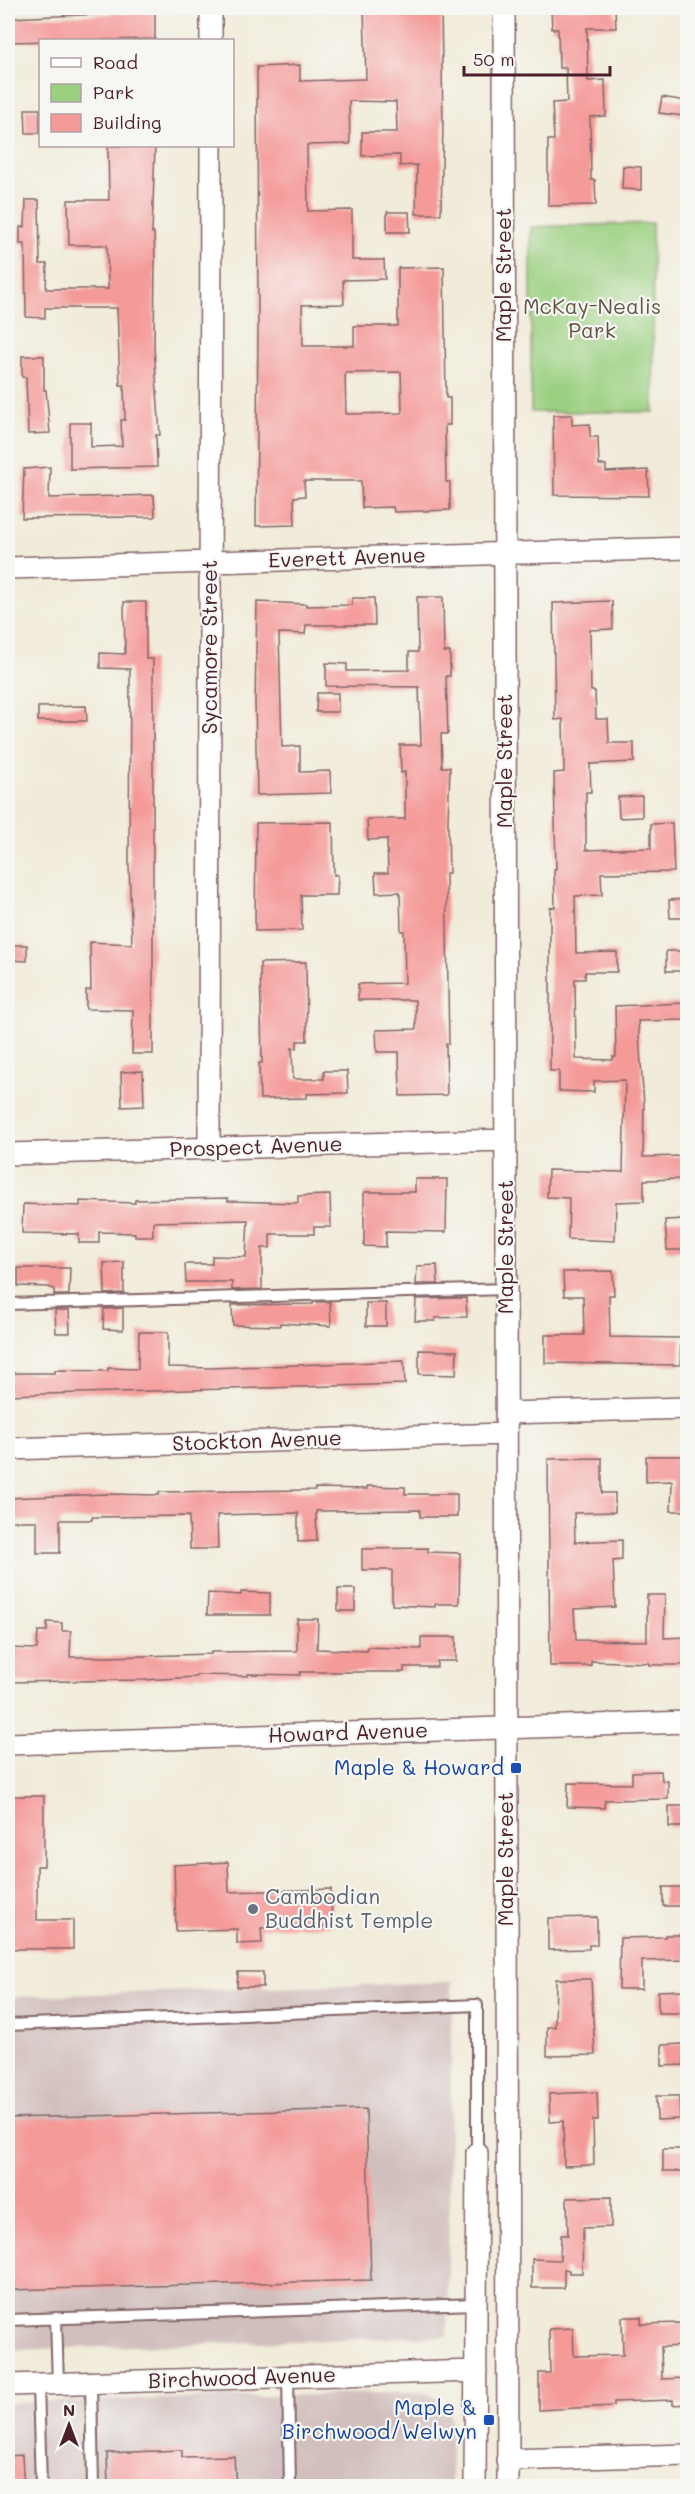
<svg xmlns="http://www.w3.org/2000/svg" width="695" height="2494" font-family="Mali,sans-serif">
	<style>
		.industrial { fill: #d1bfbd }
		.green { fill: #9bd081; stroke: #727856; stroke-width: 1.5 }
		.building { fill: #f49a99; fill-rule: evenodd }
		.lines { fill: none; stroke-linecap: round; stroke-linejoin: round }
		.service-casing { stroke: #846668; stroke-width: 14 }
		.minor-casing { stroke: #846668; stroke-width: 24 }
		.service { stroke: #fff; stroke-width: 10 }
		.minor { stroke: #fff; stroke-width: 21 }
		.transit-dot { fill: #1a4fb4; stroke: #f6f6f2; stroke-width: 2 }
		.worship-dot { fill: #6b7280; stroke: #f6f6f2; stroke-width: 2 }
		.labels { text-anchor: middle; stroke-width: 4.5; stroke-linejoin: round; paint-order: stroke }
		.street-label { font-size: 21px; fill: #4a1f2b; stroke: #f6f6f2 }
		.park-label { font-size: 21px; fill: #625445; stroke: #f6f6f2 }
		.transit-label { font-size: 21px; fill: #164399; stroke: #f6f6f2; text-anchor: end }
		.worship-label { font-size: 21px; fill: #5b616d; stroke: #f6f6f2; text-anchor: start }
	</style>
	<rect width="100%" height="100%" fill="#f6f6f2"/>
	<filter id="ink" filterUnits="userSpaceOnUse"><feTurbulence type="fractalNoise" baseFrequency=".0167" numOctaves="2"/><feDisplacementMap in="SourceGraphic" scale="12" xChannelSelector="R" yChannelSelector="G"/><feConvolveMatrix kernelMatrix="1 2 1 2 8 2 1 2 1" color-interpolation-filters="sRGB"/></filter>
	<filter id="wash" filterUnits="userSpaceOnUse"><feTurbulence type="fractalNoise" baseFrequency=".008" numOctaves="4" result="noise"/><feDisplacementMap in="SourceGraphic" scale="24" xChannelSelector="R" yChannelSelector="G"/><feGaussianBlur stdDeviation="1.35" result="paint"/><feColorMatrix in="noise" values="0 0 0 0 0 0 0 0 0 0 0 0 0 0 0 0 0 1.4 0 .05"/><feComposite in="paint" operator="in"/></filter>
	<g filter="url(#wash)">
		<rect width="100%" height="100%" fill="#f1ebd9"/>
		<path class="industrial" d="M452 1982 447 2336 8 2350V1997Z
			M427 2392 450 2410 451 2486H8V2403Z"/>
		<path class="green" d="M652 223 654 412H531V227Z"/>
		<g id="blocks">
			<path class="building" d="M364 8H441L443 123 441 214H416L417 165 400 166V155L362 156V132H397L396 102 349 101 350 144 307 145 308 211 352 210V260H384L385 279 343 280 344 304 302 305 303 346H354V326H398V268L444 267 446 398H450V425H445L446 482H450V510L394 512 393 507 362 508 361 481H304L305 496 294 497 295 525 256 526 258 334 257 67 300 65V81L366 79ZM401 372 402 413 346 414 345 373Z
				M551 8H615L616 28H587L588 81 605 80 606 116 590 117 591 180H595L596 205 548 206V140H554L552 103 567 102 566 68H559L558 29H552Z
				M155 12V39L8 42V18Z
				M662 97 686 101 684 116 659 113Z
				M25 109H40V133H26Z
				M108 146H155L152 233H154L155 259 154 347 160 435H156L157 467 70 469V423H91V447L122 446 121 420H125L124 385H120L117 308H45V318L26 317 25 244H20V227H25L26 200H39L40 264H47L46 289H108L107 245H69L68 200H109Z
				M623 166 641 167V190L622 189Z
				M387 212H409L410 232H387Z
				M22 356H44V390H46L50 433 28 434 26 377H22Z
				M553 415H572V425L590 424V437H598L599 465H606V472L648 470 649 496 554 495Z
				M50 467 49 498 154 495 155 517 22 518 24 469Z
				M417 597H443L444 652H450V676H446L448 734H441L442 767H450L448 821 449 873H446L449 1044H446L447 1095 400 1096 399 1052H377L376 1030 416 1029 415 1000H358V984L405 983 404 931H401L400 892 376 893 375 873H388L387 839 368 840 367 819H405V772L401 773 400 745H421L419 687 326 686V663L347 664V671L409 670V652H418Z
				M352 598H374L375 625H306L305 634 279 633 282 747 300 746V772L330 771 331 793 257 795 255 701 257 602 306 604V606L352 605Z
				M612 601 613 629 590 630 591 691H595L596 719H608L609 743H634V762L590 764 591 792H586V850L651 848V824L672 823 674 872 601 873 602 895 575 896 576 953 617 952V972H585V979H575L576 1059 613 1060V1057H616L615 1006 686 1003V1020L638 1021 644 1105 643 1157 682 1156V1179L644 1180V1201L616 1202 615 1241 568 1239 569 1198 547 1197 548 1170 623 1172 625 1080 594 1081V1092L559 1091V1071H550V908L555 907 554 869H556L554 773 564 772 563 719 555 720 553 603Z
				M124 602H146V659H153V1054H132L133 1010 86 1009V990H91L90 942 132 944 129 866 130 669 100 668V653L125 654Z
				M317 693H338V712H316Z
				M86 706 87 721H38V707Z
				M642 796V817L619 818 618 797Z
				M333 822 334 875H338L337 895H301L302 930 255 931 256 823Z
				M687 899V918H670L669 900Z
				M8 945H27V961L8 960Z
				M666 951H687V971H666Z
				M306 962 307 1041H297V1048H292L293 1079H324V1071H347L348 1093 307 1094V1098L260 1099 259 1063H262L260 963Z
				M143 1071 144 1106 122 1107 121 1072Z
				M415 1179H447L446 1232 386 1231V1247L364 1246V1192H415Z
				M330 1195 331 1227H314V1234H270V1248H262V1289L232 1290V1282H186L185 1264H212V1256L246 1257 248 1220 153 1222V1236H135V1233L99 1232V1243H79V1234L22 1233 23 1204 80 1206V1201L135 1203V1200L228 1198V1201L298 1203V1196Z
				M687 1219V1250H667L665 1220Z
				M124 1262V1293L105 1294 104 1263Z
				M437 1265 438 1284H416L417 1266Z
				M18 1268H70L69 1295H54V1289L49 1287 18 1286Z
				M613 1271 614 1295H609L610 1337 681 1338 680 1365 545 1363V1335H584L583 1296H564L563 1272Z
				M466 1298 467 1317 435 1318V1321H415L416 1299Z
				M313 1302H330L331 1326 280 1323V1326L233 1325 232 1305 313 1304Z
				M366 1303H386V1326H366Z
				M123 1308V1330L103 1329 104 1309Z
				M55 1310H69L70 1333H56Z
				M139 1332H168V1367L211 1368 404 1361 405 1384 8 1395V1373H55V1370L108 1371V1368L138 1369Z
				M419 1350 457 1351 456 1375 419 1374Z
				M646 1456H687V1511H671L672 1481 646 1482Z
				M602 1458V1493H615V1512L574 1513 575 1542 622 1540V1560L613 1561 615 1607 574 1609 576 1640 647 1641V1595H665L664 1638 687 1637V1665H649V1663L591 1661V1666H550L548 1459Z
				M367 1486 405 1487V1494H457V1517H420V1510L316 1511 317 1541 298 1542V1513L217 1515 218 1549H190L189 1516 92 1517V1520H60V1553H37V1521H8V1498L107 1494 159 1495V1492L315 1490V1488L367 1489Z
				M428 1548V1552L460 1553 459 1604H435V1607L392 1605V1570H362V1549Z
				M338 1589H355V1611H338Z
				M241 1592 270 1593V1615H207L208 1593 241 1595Z
				M297 1619H318L317 1649 367 1651V1647L421 1649V1637H456V1661H437V1667H404V1672H300V1675L248 1674V1676L196 1675V1677L144 1680 8 1682V1648L37 1649 38 1631H47V1622L62 1623V1631H71L70 1657H107L211 1654V1652L297 1651Z
				M661 1771 662 1781H668V1799L605 1800 604 1808 567 1807 568 1783 632 1784V1772Z
				M8 1796H44V1866H37V1920H73V1949H8Z
				M669 1806H687V1827H669Z
				M228 1862 229 1892 331 1889 332 1926 261 1928 262 1943 237 1944V1929L176 1931 174 1865Z
				M663 1887H684V1906H663Z
				M597 1917V1945H589V1949L548 1950V1918Z
				M665 1935H687V1960L642 1961V1989H619L620 1938 665 1937Z
				M238 1972H263V1987H237Z
				M556 1979H591L595 2055 547 2056V2027H555Z
				M685 1990V2013H658V1991Z
				M684 2044V2065L662 2066V2045Z
				M597 2092 598 2120H593L594 2165 564 2166 563 2121 550 2122 549 2094Z
				M656 2096H679L680 2119 657 2120Z
				M366 2109 371 2280 8 2290V2118Z
				M663 2149H685V2171H663Z
				M611 2197V2227L583 2228 582 2273H569V2270L564 2269V2288H532V2259L560 2260 561 2235H568L567 2198Z
				M622 2317H641V2324L685 2323 686 2346 661 2347 662 2379 687 2378V2404L673 2405V2400L614 2402V2406L539 2410V2373H550L549 2329 573 2328 574 2356 623 2355Z
				M182 2450V2457L234 2456 236 2487H108L107 2453Z
				M22 2455 24 2487H8V2456Z"/>
		</g>
	</g>
	<g filter="url(#ink)">
		<use href="#blocks" fill-opacity="0" stroke="#846668" stroke-width="1.5"/>
		<g class="lines">
			<g class="service-casing">
				<path id="service" d="M8 1304 506 1289
					M8 2025 477 2005V2153
					M56 2318 58 2384
					M8 2320 476 2304
					M288 2377 290 2486
					M91 2383 93 2486
					M38 2384 41 2486"/>
			</g>
			<g class="minor-casing">
				<path id="minor" d="M504 8 508 2486
					M211 40V8
					M8 568 688 548
					M209 1148 211 146
					M8 1154 505 1140
					M506 1413 688 1408
					M8 1449 506 1434
					M8 1744 688 1722
					M8 2385 476 2371
					M507 2460 688 2455
					M475 2486 477 2153"/>
			</g>
			<use href="#service" class="service"/>
			<use href="#minor" class="minor"/>
		</g>
	</g>
	<g class="transit-dot">
		<rect x="510" y="1762" width="12" height="12" rx="3"/>
		<rect x="483" y="2414" width="12" height="12" rx="3"/>
	</g>
	<circle class="worship-dot" cx="253" cy="1909" r="6"/>
	<g class="labels">
		<g class="street-label">
			<text transform="translate(504 275) rotate(-90)" y="7">Maple Street</text>
			<text transform="translate(347 558) rotate(-2)" y="7">Everett Avenue</text>
			<text transform="translate(210 647) rotate(-90)" y="7">Sycamore Street</text>
			<text transform="translate(505 761) rotate(-90)" y="7">Maple Street</text>
			<text transform="translate(256 1147) rotate(-2)" y="7">Prospect Avenue</text>
			<text transform="translate(506 1247) rotate(-90)" y="7">Maple Street</text>
			<text transform="translate(257 1441) rotate(-2)" y="7">Stockton Avenue</text>
			<text transform="translate(348 1733) rotate(-2)" y="7">Howard Avenue</text>
			<text transform="translate(506 1859) rotate(-90)" y="7">Maple Street</text>
			<text transform="translate(242 2378) rotate(-2)" y="7">Birchwood Avenue</text>
		</g>
		<g class="park-label">
			<text x="592" y="314">McKay-Nealis<tspan x="592" dy="24">Park</tspan></text>
		</g>
		<g class="transit-label">
			<text x="504" y="1775">Maple &amp; Howard</text>
			<text x="477" y="2415">Maple &amp;<tspan x="477" dy="24">Birchwood/Welwyn</tspan></text>
		</g>
		<g class="worship-label">
			<text x="265" y="1904">Cambodian<tspan x="265" dy="24">Buddhist Temple</tspan></text>
		</g>
	</g>
	<rect width="695" height="2494" fill="none" stroke="#f6f6f2" stroke-width="30"/>
	<rect x="39" y="39" width="195" height="108" fill="#f6f6f2" stroke="#b1a0a2" stroke-width="1.5"/>
	<rect x="51" y="58" width="30" height="9" fill="#ffffff" stroke="#b1a0a2" stroke-width="1.5"/>
	<text x="93" y="69" font-size="18" fill="#4a1f2b">Road</text>
	<rect x="51" y="84" width="30" height="18" fill="#9bd081" stroke="#b1a0a2" stroke-width="1.5"/>
	<text x="93" y="99" font-size="18" fill="#4a1f2b">Park</text>
	<rect x="51" y="114" width="30" height="18" fill="#f49a99" stroke="#b1a0a2" stroke-width="1.5"/>
	<text x="93" y="129" font-size="18" fill="#4a1f2b">Building</text>
	<g transform="translate(69 2425)" stroke="#f6f6f2" stroke-width="4.5" paint-order="stroke">
	<path d="M0-4.5L10 22L0 15L-10 22Z" fill="#4a1f2b"/>
	<text y="-9" font-size="16" font-weight="bold" text-anchor="middle" fill="#4a1f2b">N</text>
	</g>
	<path d="M464 66v9h146v-9" fill="none" stroke="#4a1f2b" stroke-width="3"/>
	<text x="473" y="66" font-size="18" fill="#4a1f2b" stroke="#f6f6f2" stroke-width="4.5" paint-order="stroke">50 m</text>
</svg>
